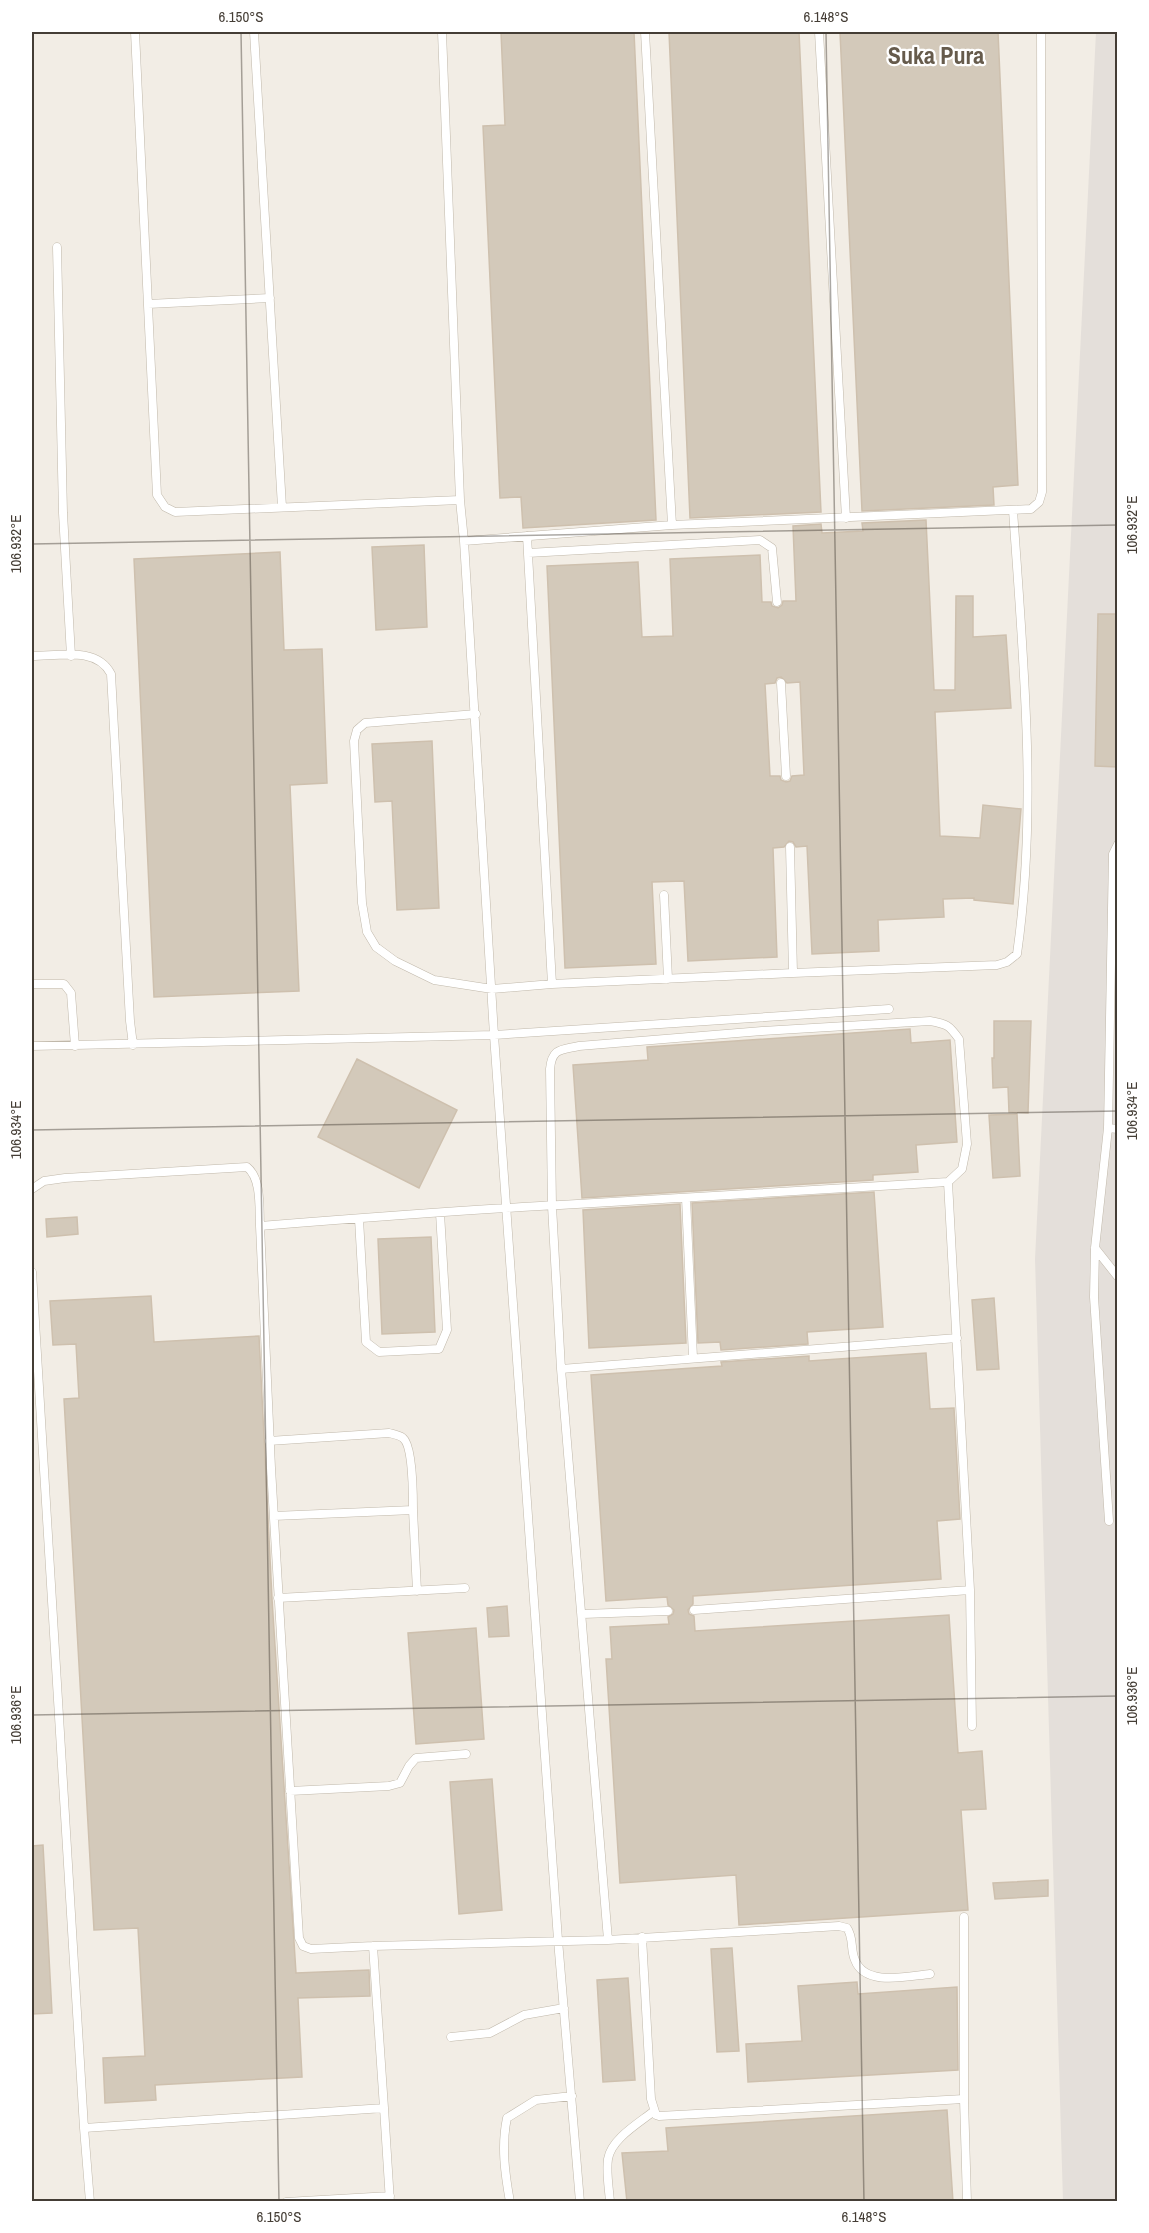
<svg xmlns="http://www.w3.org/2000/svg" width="1149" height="2233" font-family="'Archivo Narrow',sans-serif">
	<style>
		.industrial { fill: #e4dfda }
		.building { fill: #d3c9ba; stroke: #cec0ae; stroke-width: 1.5; fill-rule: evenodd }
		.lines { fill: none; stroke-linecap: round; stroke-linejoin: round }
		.lane-casing { stroke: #c0b8aa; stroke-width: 9 }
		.lane { stroke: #fff; stroke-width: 8 }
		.ticks { fill: none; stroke: #443d35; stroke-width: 1.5; stroke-opacity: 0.45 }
		.labels { text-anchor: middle; stroke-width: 4.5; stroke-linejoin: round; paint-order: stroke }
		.quarter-label { font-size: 24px; font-weight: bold; fill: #665b4c; stroke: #fff }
		.neatline { fill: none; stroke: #443d35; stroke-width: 2 }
		.ticks-label { font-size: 15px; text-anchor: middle; fill: #443d35 }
	</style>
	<rect width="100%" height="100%" fill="#f2ede5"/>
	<path class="industrial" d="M1096 32H1117V2201H1063L1035 1259Z"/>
	<path class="building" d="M501 32H634L656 520 523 528 521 497 500 498 483 126 505 125Z
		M669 32H799L821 512 690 518Z
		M840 32H998L1018 485 993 487 994 505 862 511Z
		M926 520 934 690H955L956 596H973V637L1006 635 1011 708 935 712 940 836 980 838 983 805 1021 809 1013 904 974 900V898L943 899 944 917 878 920 879 951 812 954 807 846 796 847 793 842 789 841 784 847 773 848 777 957 688 961 684 881 652 882 656 964 565 968 547 566 638 562 642 637 673 636 670 559 760 555 762 602H771L772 606 778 608 782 605 783 601H796L793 526 821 524 822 533 863 531 862 523ZM781 677 787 683 800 682 804 775 792 776 790 781 786 782 781 780 780 776H770L765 684 775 683 777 678Z
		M424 545 427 627 376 630 372 547Z
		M280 552 284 650 322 649 327 783 290 785 299 991 154 997 134 559Z
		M1098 614H1118V767L1095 766Z
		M432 741 439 908 397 910 392 801 375 802 372 744Z
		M994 1021H1031L1028 1113 1009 1112 1008 1087 993 1088 992 1058H994Z
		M910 1029 911 1043 950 1040 957 1142 916 1145 918 1172 873 1175V1180L582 1198 573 1065 648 1060 647 1047Z
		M357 1059 457 1110 419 1188 318 1137Z
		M1017 1114 1020 1176 993 1178 989 1115Z
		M874 1192 883 1327 807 1332 808 1344 721 1350 720 1342 698 1343 692 1203Z
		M680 1204 686 1343 589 1348 583 1210Z
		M77 1217 78 1234 47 1237 46 1219Z
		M431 1237 435 1332 382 1334 378 1239Z
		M151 1296 154 1342 259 1336 272 1599 296 1973 369 1970 370 1996 298 1998 302 2077 155 2085 156 2100 105 2103 103 2058 145 2056 138 1928 94 1930 64 1399 79 1398 76 1344 53 1345 50 1301Z
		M994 1298 999 1369 977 1370 972 1300Z
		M926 1353 930 1409 954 1408 960 1519 937 1521 941 1579 693 1596V1604L688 1610 689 1614 694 1616 695 1631 949 1615 958 1753 982 1751 986 1809 961 1810 968 1910 739 1925 736 1875 620 1883 606 1659H612L610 1627 669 1624 668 1617 673 1614 674 1610 668 1605 667 1597 606 1601 591 1375 722 1366 721 1362 809 1356V1361Z
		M507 1606 509 1636 489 1637 487 1608Z
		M476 1628 484 1739 416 1744 408 1633Z
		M492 1779 502 1910 459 1914 450 1782Z
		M43 1845 52 2013 32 2014V1846Z
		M1048 1880V1896L995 1899 993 1883Z
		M732 1948 739 2051 717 2052 711 1949Z
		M628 1978 635 2080 603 2082 597 1980Z
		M857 1982 858 1994 957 1987 958 2070 748 2082 746 2044 802 2041 798 1986Z
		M947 2110 953 2202H627L622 2153 668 2151 666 2128Z"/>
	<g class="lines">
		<g class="lane-casing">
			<path id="lane" d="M135 32 157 495 165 507 175 512 460 500
				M254 32 282 507
				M442 32 460 500 464 541 672 525 1031 509 1039 502 1042 492 1041 32
				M645 32 672 525
				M819 32 846 518
				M57 247 63 513 71 656
				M148 304 270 298
				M527 536 552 984
				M464 541 494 1035 558 1940 580 2202
				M528 553 760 540 772 548 777 602
				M32 656C58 656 97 646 111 674L130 1021 133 1045
				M781 683 786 776
				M476 714 365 723 357 730 354 741 362 903 367 932 376 947 395 961 434 980 492 989 552 984 793 973 790 847
				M1118 844 1113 854 1108 1128 1118 1129
				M664 895 668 979
				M793 973 997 965 1007 962 1017 954C1038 808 1023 657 1013 510
				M32 984H64L71 993 75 1046
				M32 1046 494 1035 889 1009
				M1108 1128 1095 1248 1094 1297 1109 1521
				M948 1182 970 1590 972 1726
				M32 1189 44 1181 65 1178 247 1167C262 1179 259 1209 260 1226 360 1218 460 1210 560 1205L948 1182 962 1169 967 1144 959 1039C949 1025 947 1024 930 1021L762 1031 579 1046C561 1050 552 1048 550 1069L552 1206 561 1369 608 1940
				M686 1198 693 1358
				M359 1219 366 1342 379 1352 439 1349 447 1330 440 1213
				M260 1226 271 1468 299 1938 303 1946 311 1949 373 1946 608 1940 839 1926 847 1928C854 1938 850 1949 855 1960 865 1987 908 1976 930 1974
				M1095 1248 1118 1277
				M32 1272 84 2128 90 2202
				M561 1369 957 1338
				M269 1441 389 1433C393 1434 399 1435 403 1438 413 1446 413 1496 413 1510L274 1516
				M413 1510 417 1591
				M278 1598 465 1588
				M694 1610 970 1590
				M583 1614 668 1611
				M290 1791 389 1786 400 1783 409 1766 416 1758 466 1754
				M642 1937 651 2099 656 2115 659 2116 964 2099 967 2202
				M373 1946 384 2108
				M451 2037 490 2033 524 2015 564 2008
				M964 2099V1917
				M84 2128 384 2108 390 2202
				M286 2202 390 2196
				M510 2202C505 2174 501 2146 507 2118L536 2100 572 2096
				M610 2202C609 2188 606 2172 608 2159 611 2139 639 2123 654 2111"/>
		</g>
		<use href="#lane" class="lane"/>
	</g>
	<path class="ticks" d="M241 32 279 2202M826 32 864 2202M32 544 1118 525M32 1130 1118 1111M32 1715 1118 1696"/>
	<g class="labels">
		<g class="quarter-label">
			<text x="936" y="64">Suka Pura</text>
		</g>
	</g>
	<rect width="1149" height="2233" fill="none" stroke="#ffffff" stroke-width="66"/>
	<rect x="33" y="33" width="1083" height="2167" class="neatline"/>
	<g class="ticks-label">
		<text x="241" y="22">6.150°S</text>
		<text x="826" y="22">6.148°S</text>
		<text transform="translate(1132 525) rotate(-90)" y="5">106.932°E</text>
		<text transform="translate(16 544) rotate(-90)" y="5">106.932°E</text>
		<text transform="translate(1132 1111) rotate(-90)" y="5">106.934°E</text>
		<text transform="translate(16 1130) rotate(-90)" y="5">106.934°E</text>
		<text transform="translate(1132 1696) rotate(-90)" y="5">106.936°E</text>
		<text transform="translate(16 1715) rotate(-90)" y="5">106.936°E</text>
		<text x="279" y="2222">6.150°S</text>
		<text x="864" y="2222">6.148°S</text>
	</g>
</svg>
